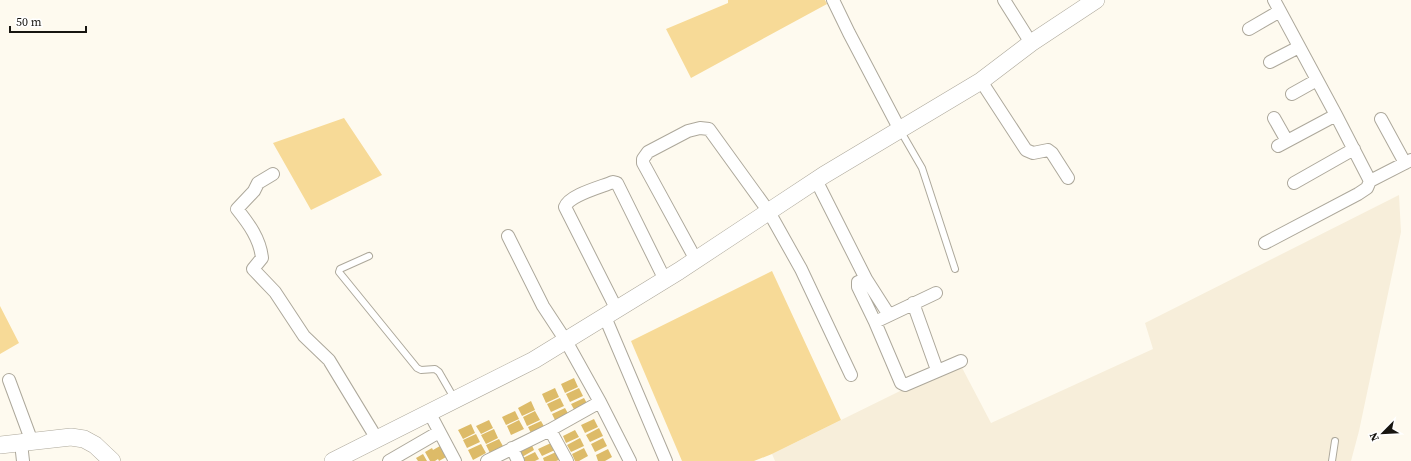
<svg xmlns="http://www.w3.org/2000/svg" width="1411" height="461" font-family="'Source Serif 4',serif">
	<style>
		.built { fill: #f7eeda }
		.green { fill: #f7da97 }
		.building { fill: #ddbb68 }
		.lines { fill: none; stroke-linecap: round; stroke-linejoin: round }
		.lane-casing { stroke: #ada89b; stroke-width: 8 }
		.street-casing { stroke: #ada89b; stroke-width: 14 }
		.secondary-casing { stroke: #ada89b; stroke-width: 18 }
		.lane { stroke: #fff; stroke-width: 6 }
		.street { stroke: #fff; stroke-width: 12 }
		.secondary { stroke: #fff; stroke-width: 17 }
	</style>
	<rect width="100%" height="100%" fill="#fefaef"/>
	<path class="built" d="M1399 195 1401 232 1359 431 1351 461H775L772 454 959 362 991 423 1153 349 1145 323Z"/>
	<path class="green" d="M728 0H825L827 4 691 78 666 29 728 3Z
		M344 118 382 175 311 210 273 143Z
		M772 271 841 420 772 454 754 461H682L631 341Z
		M0 306 19 343 0 354Z"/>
	<path class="building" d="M574 378 578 387 565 393 561 384Z
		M555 388 559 397 546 403 542 394Z
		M579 388 583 396 570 402 566 394Z
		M560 398 564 406 551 412 547 404Z
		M584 398 589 407 576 413 571 404Z
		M531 401 535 410 522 416 518 408Z
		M565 408 570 417 557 424 552 414Z
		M515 411 519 419 506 425 502 417Z
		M535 411 540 420 527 426 523 417Z
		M594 419 598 427 585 433 581 425Z
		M489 420 493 428 481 434 476 426Z
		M519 420 524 429 511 435 507 426Z
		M541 421 546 430 533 437 528 427Z
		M471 424 475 433 463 439 458 430Z
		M599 428 603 436 590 442 586 435Z
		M494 429 498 438 486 444 481 435Z
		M575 430 579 437 566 443 563 436Z
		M476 434 480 442 467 448 463 440Z
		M580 438 584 446 571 452 567 445Z
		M603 438 607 446 595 452 591 444Z
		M499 439 504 448 491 455 486 445Z
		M530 441 534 450 522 457 517 448Z
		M551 443 555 450 542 456 538 449Z
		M481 444 486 453 473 460 468 450Z
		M440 446 446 457 439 461 438 459 435 461H430L425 452 432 448 433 450Z
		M584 448 588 456 579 461H575L572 454Z
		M608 449 612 457 605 461H598L596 455Z
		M535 452 539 459 535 461H524L523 458Z
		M556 452 559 460 556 461H544L543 458Z
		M423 454 427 461H418L416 458Z"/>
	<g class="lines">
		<g class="lane-casing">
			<path id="lane" d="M900 130 922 168 955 269
				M369 256 340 269 339 272 417 368 421 370 435 369 439 372 454 398
				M1332 461 1335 441"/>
		</g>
		<g class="street-casing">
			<path id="street" d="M833 0 849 33 900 130
				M1004 0 1031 43
				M1249 29 1280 11
				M1270 62 1299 47
				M981 81 1026 150 1033 153 1048 150 1052 153 1068 178
				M1292 94 1317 80
				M1274 118 1287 141
				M1381 119 1405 163
				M1278 146 1336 115
				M273 174 258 183 254 191 237 209C249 224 260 239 262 258L253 269 275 292 304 336 329 360 377 439
				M816 180 866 279 858 282V287L875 322 901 383 905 385 961 361
				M1370 181 1411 160
				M1294 183 1354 149
				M508 236 543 306 566 341 600 402 630 461
				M1265 243 1358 194 1367 188 1370 181 1336 115 1274 0
				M696 260 643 163V159L648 152 688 131 700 128 709 129 769 212 801 269 851 375
				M866 279 889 315
				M913 303 937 370
				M617 310 565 207C569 195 601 187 613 182L617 183 665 280
				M605 317 666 461
				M875 322 936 293
				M9 380 32 442
				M429 412 455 461
				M550 430 567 461
				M21 443 23 461
				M512 448 518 461
				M389 461 439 432
				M487 461 550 430 600 402"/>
		</g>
		<g class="secondary-casing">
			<path id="secondary" d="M0 445 71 437 84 439 95 445 112 461
				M333 461 534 360 679 271 824 175 981 81 1031 43 1096 0"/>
		</g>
		<use href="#lane" class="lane"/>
		<use href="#street" class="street"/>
		<use href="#secondary" class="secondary"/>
	</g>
	<g transform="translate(1383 433) rotate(246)" stroke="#ffffff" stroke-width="3" paint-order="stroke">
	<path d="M0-3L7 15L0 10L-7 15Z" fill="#171510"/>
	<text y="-6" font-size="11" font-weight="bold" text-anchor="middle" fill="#171510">N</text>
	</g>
	<path d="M10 26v6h76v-6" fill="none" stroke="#171510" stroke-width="2"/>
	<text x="16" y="26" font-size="12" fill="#171510" stroke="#ffffff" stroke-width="3" paint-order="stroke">50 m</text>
</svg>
